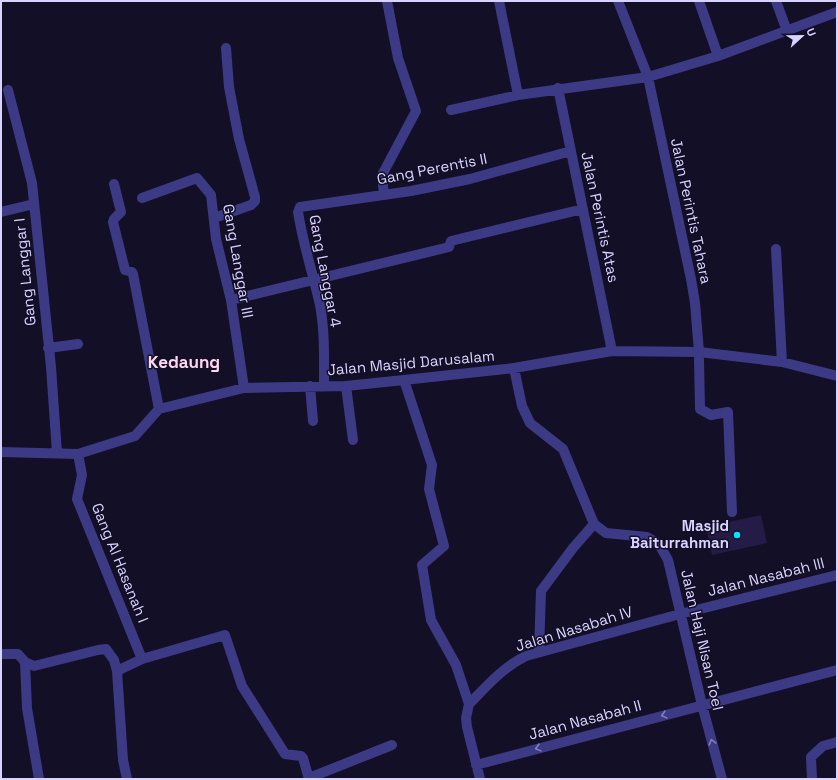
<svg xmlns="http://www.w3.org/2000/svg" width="838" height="780" font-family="'Space Grotesk',sans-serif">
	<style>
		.building { fill: #241b47 }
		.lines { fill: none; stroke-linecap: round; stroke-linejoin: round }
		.pedestrian { stroke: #3d3a85; stroke-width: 10 }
		.minor { stroke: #3d3a85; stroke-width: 10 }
		.oneway { stroke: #837fbc }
		.poi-dot { fill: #00e5ff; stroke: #130f26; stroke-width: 1.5 }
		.labels { text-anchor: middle; stroke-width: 3; stroke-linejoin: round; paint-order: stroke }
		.street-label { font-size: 15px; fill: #d9d4ff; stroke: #130f26 }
		.poi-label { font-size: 15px; font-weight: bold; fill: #d9d4ff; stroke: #130f26; text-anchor: end }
		.quarter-label { font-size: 17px; font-weight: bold; fill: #ffd6f0; stroke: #130f26 }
	</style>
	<rect width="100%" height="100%" fill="#130f26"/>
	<path class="building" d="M761 515 767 543 712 555 706 527Z"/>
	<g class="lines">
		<path class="pedestrian" d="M699 359 700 409 711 415 728 412 732 512"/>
		<path class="minor" d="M499 1 518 95
			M618 1 648 77 691 279 695 303 699 352
			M699 1 718 56
			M776 1 787 31
			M558 88 612 351
			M8 90 32 183 51 367 57 453
			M451 110 518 95 648 77 718 56 837 12
			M114 184 121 212 114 219 113 222 125 270 132 272 133 274 159 409
			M384 195 382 175 416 111 398 58 387 1
			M142 198 197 178 211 195 216 239 231 300 244 388
			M1 212 34 204
			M214 218 251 205 255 201V197L239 139 229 87 226 48
			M776 249 782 362
			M231 300 449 247 451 241 583 209
			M48 348 78 344
			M514 368 522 406 530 423 563 449 594 524 606 533 647 537 659 544 668 560 702 705 722 779
			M404 380 432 465 429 489 444 546 422 565 431 620 456 665 469 704 466 718 467 727 480 779
			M310 386 313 421
			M324 386C324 359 325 332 320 305 313 274 303 244 298 212L300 207 411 191 470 179 571 151
			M346 386 353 440
			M1 452 78 454 135 436 159 409 244 388 346 386 404 380 514 368 612 351 699 352 782 362 837 376
			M78 454 82 475 77 499 142 659
			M539 652 541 591 573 548 594 524
			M1 654H18L25 662 34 666 98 650 106 649 114 660 117 671 123 760 127 779
			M25 662 27 708 39 779
			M117 671 142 659 225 635 242 686 285 754 301 756 303 758 309 779
			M469 704C487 686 503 667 526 656L680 614 837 575
			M476 765 837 670
			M309 778 392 745
			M812 779 811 757 823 746 837 742"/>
	</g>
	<defs><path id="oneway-chevron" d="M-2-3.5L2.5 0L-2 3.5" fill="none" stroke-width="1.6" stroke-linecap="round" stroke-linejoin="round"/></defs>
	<g class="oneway">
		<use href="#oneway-chevron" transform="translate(664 715) rotate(165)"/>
		<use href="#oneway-chevron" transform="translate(712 742) rotate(-105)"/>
		<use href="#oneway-chevron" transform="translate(538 748) rotate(165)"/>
	</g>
	<circle class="poi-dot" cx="737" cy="535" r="4"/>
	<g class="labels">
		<g class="street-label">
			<text transform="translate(432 169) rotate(-11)" y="5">Gang Perentis II</text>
			<text transform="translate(691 211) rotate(78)" y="5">Jalan Perintis Tahara</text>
			<text transform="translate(600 217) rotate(78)" y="5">Jalan Perintis Atas</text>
			<text transform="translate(238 261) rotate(80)" y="5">Gang Langgar III</text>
			<text transform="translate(325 271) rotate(79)" y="5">Gang Langgar 4</text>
			<text transform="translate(25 272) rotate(-96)" y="5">Gang Langgar I</text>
			<text transform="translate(411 363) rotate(-5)" y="5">Jalan Masjid Darusalam</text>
			<text transform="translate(120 563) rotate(68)" y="5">Gang Al Hasanah I</text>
			<text transform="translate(766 577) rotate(-14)" y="5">Jalan Nasabah III</text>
			<text transform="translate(574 629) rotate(-17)" y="5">Jalan Nasabah IV</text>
			<text transform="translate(702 640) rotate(77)" y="5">Jalan Haji Nisan Toel</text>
			<text transform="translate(585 720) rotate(-15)" y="5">Jalan Nasabah II</text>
		</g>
		<g class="poi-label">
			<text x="729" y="531">Masjid<tspan x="729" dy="17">Baiturrahman</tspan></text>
		</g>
		<g class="quarter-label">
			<text x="184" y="368">Kedaung</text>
		</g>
	</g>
	<rect width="838" height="780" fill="none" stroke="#d9d4ff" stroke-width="4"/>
	<g transform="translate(802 36) rotate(68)" stroke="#130f26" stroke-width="3" paint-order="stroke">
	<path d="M0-3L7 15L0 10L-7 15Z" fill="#d9d4ff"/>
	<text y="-6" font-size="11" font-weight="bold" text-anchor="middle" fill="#d9d4ff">U</text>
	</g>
</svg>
